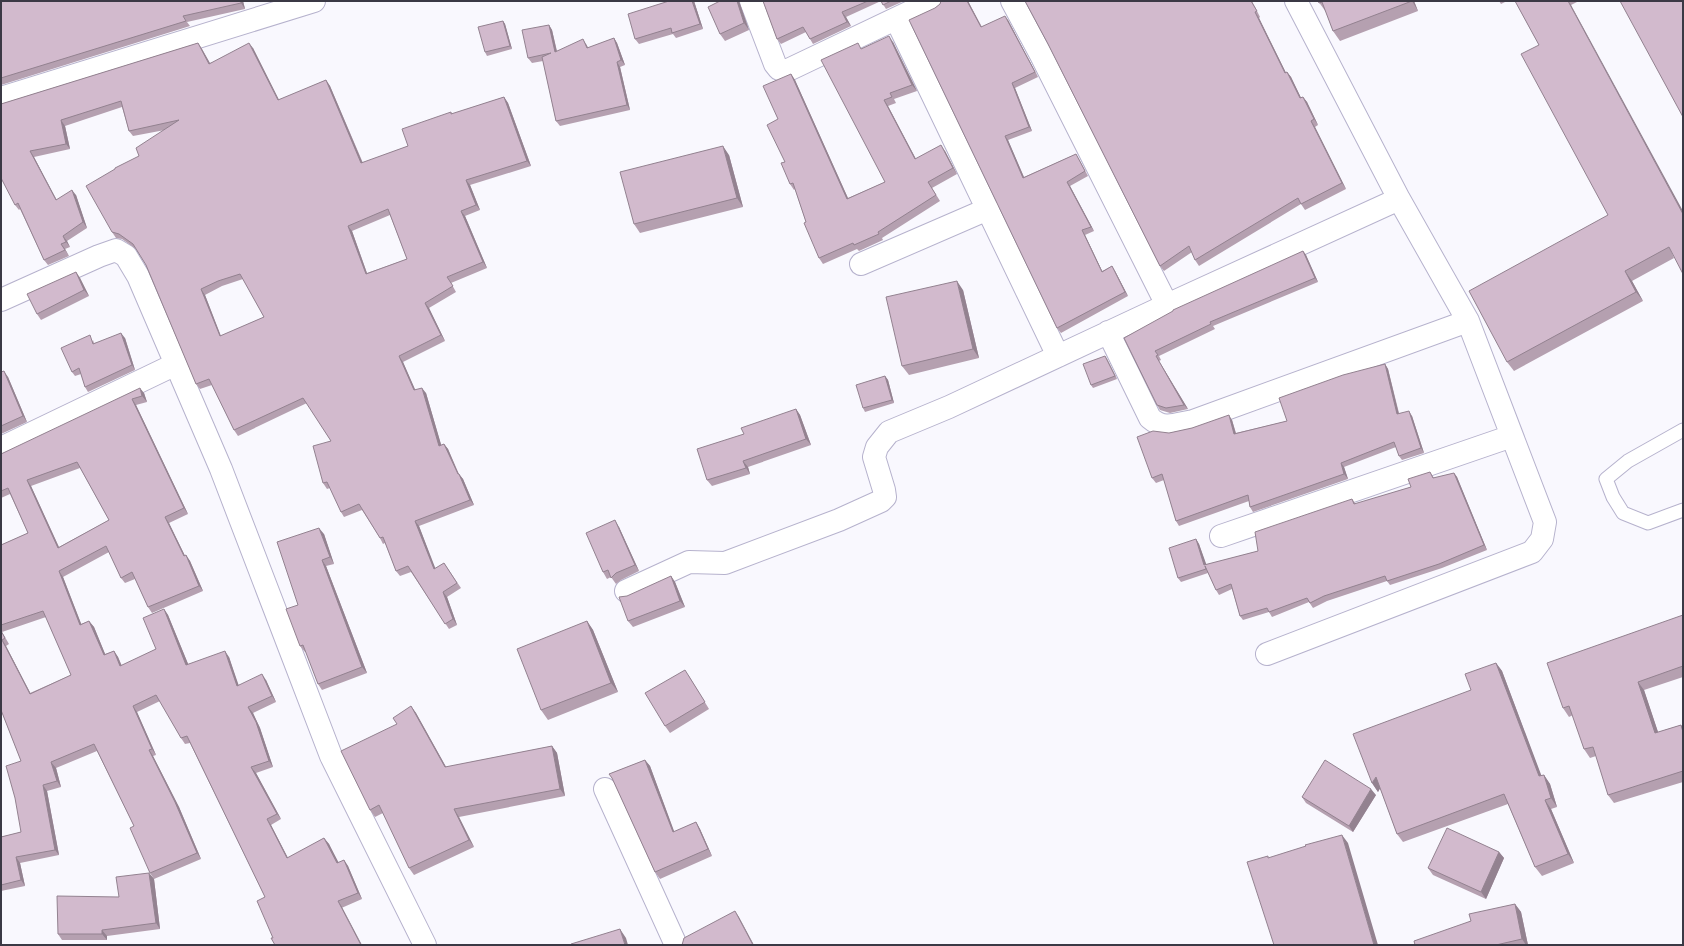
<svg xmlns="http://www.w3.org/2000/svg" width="1684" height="946" font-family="Montserrat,sans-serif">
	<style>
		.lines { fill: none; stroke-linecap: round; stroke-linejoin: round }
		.lane-casing { stroke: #b6b2cd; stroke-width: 15 }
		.street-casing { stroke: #b6b2cd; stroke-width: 24 }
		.lane { stroke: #fff; stroke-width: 13 }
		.street { stroke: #fff; stroke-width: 22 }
		.wall { fill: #b5a0b0; fill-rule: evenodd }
		.shaded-wall { fill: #938290 }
		.building { fill: #d2bacd; stroke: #938290; fill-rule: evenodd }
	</style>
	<rect width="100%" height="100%" fill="#f9f8fe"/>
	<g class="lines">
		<g class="lane-casing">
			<path id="lane" d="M1683 430 1628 461 1606 479 1613 497 1623 513 1648 523 1683 510"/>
		</g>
		<g class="street-casing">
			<path id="street" d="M751 1 775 64 779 69 786 71 933 1
				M1012 1 1041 55 1167 305
				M896 19 1058 356
				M1 98 314 1
				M861 264 988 209
				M1 300 99 256 116 250 126 256 138 276 221 469 331 756 425 945
				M1108 332 1150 418C1165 431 1175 424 1193 421L1468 321
				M1 448 176 364
				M1221 536 1512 436
				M626 591 689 562 725 563 839 520 881 501 885 497 884 490 874 457 877 447 889 432 949 407 1167 305 1399 199
				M1267 654 1532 552 1542 539 1545 522 1468 321 1399 199 1296 1
				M605 789 676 945"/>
		</g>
		<use href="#lane" class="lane"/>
		<use href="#street" class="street"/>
	</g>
	<path class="wall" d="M1 1H243L245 9 187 22 190 26 1 85Z
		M694 1 703 29 676 38 673 34 639 44 635 39Z
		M720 1H739L749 30 725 41 720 34Z
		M763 1H904L886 9 881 1 846 17 851 26 813 44 806 32 781 44 777 39Z
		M941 1H968L982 27 1008 20 1038 77 1015 88 1032 131 1008 140 1024 177 1076 154 1079 159 1088 176 1070 186 1094 231 1085 235 1102 271 1112 266 1115 271 1128 296 1061 333 1057 328 935 8 940 4Z
		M1025 1H1252L1260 17 1259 18 1286 73 1287 72 1291 77 1301 98 1303 97 1307 102 1318 125 1315 127 1346 189 1305 210 1301 204 1199 266 1195 260 1192 252 1164 271 1160 266 1048 44Z
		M1318 1H1414L1418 11 1340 41 1333 31 1326 12Z
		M1499 1H1507L1501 4Z
		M1515 1H1579L1571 5 1674 258 1632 281 1643 301 1514 371 1507 362 1608 215 1539 45Z
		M503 21 505 24 512 49 487 56 485 52Z
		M549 25 552 30 557 51 586 44 588 48 614 38 617 43 625 65 620 67 630 110 560 126 556 121 543 61 532 63 528 58Z
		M893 42 917 91 894 99 896 103 888 106 916 159 945 151 957 174 932 188 940 201 882 238 883 240 859 251 857 249 823 264 819 258 806 222 795 189 794 190 790 184 785 162 778 119 791 74 795 80 848 198 885 182 862 48Z
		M198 43 202 49 210 63 253 48 279 100 326 80 330 86 363 163 408 146 451 112 452 114 504 97 508 103 531 166 470 185 480 210 465 216 487 268 451 283 456 292 429 308 445 341 403 362 415 390 426 393 441 445 444 444 448 449 459 474 463 479 474 505 419 526 435 569 444 563 461 588 447 597 457 625 449 629 411 572 400 576 396 571 385 543 383 544 380 538 362 510 344 517 341 512 330 488 327 489 323 483 331 441 307 403 238 436 234 430 212 385 200 389 196 384 146 265 136 249 122 239 116 238 112 232 139 156 165 130 133 136 129 131 122 107 65 126 70 149 34 157 56 200 76 195 87 228 67 241 70 247 65 249 69 256 48 265 44 260 20 209 19 210 15 205 1 104ZM390 215 407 259 367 273 352 231ZM243 279 264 317 221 336 205 295 222 286Z
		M729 155 743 207 640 233 634 224Z
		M1303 251 1306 255 1318 282 1213 326 1215 329 1159 356 1161 360 1159 361 1188 409 1170 413 1160 410 1157 405 1124 338Z
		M76 272 80 278 89 296 41 320 37 314Z
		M963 290 979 358 909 375 902 366Z
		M125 338 135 370 88 392 85 387 81 374 75 376 72 372 93 340 94 343Z
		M1105 356 1107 359 1117 379 1093 388 1091 385Z
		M1385 364 1388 369 1399 413 1412 416 1424 453 1402 460 1399 456 1396 447 1344 467 1348 479 1253 512 1250 507 1249 501 1179 526 1176 521 1164 480 1156 483 1152 478 1169 433 1232 420 1236 433 1287 421Z
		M1 372 8 377 27 422 1 434Z
		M885 376 888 380 894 403 865 412 863 408Z
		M144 393 147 402 136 405 188 514 169 523 185 556 186 555 190 561 203 591 152 613 148 607 135 579 125 583 121 578 109 552 63 577 81 624 89 621 94 627 105 654 114 651 118 657 122 666 156 649 164 609 168 615 188 664 229 657 238 685 266 680 276 702 253 713 260 728 273 767 256 773 281 819 271 825 288 858 324 838 329 844 338 863 344 860 348 866 362 899 273 938 265 897 190 743 185 744 181 738 160 701 137 712 156 755 153 756 179 807 201 859 154 879 150 873 134 826 97 751 56 768 61 787 47 791 59 855 20 863 25 886 1 891V837L21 832V761L1 710V545L28 533 10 494 1 498V454ZM80 468 109 520 59 547 31 486ZM46 617 71 675 30 693 6 646 9 644 2 632Z
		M796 409 800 415 811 445 748 467 750 474 712 486 707 480 744 434Z
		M1430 472 1434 478 1454 473 1457 477 1487 550 1442 568 1390 585 1387 581 1327 601 1313 608 1309 602 1272 617 1269 612 1243 620 1240 616 1232 589 1219 595 1216 590 1208 573 1181 582 1178 578 1196 539 1199 544 1206 565 1258 551 1352 499 1356 504 1411 487Z
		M619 527 639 571 621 580 616 584 611 577 607 579 603 572Z
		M324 534 334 564 326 566 367 673 322 690 318 684 306 652H305L300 646Z
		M671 576 675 582 685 607 633 627 628 621Z
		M1683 615V677L1644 690 1658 732 1681 725 1683 728V782L1614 803 1608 795 1596 756 1590 758 1584 749 1573 715 1569 717 1563 708Z
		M587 621 593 630 618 692 548 720 541 710Z
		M1496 663 1502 671 1541 776 1544 775 1550 784 1557 807 1551 809 1574 863 1542 876 1535 867 1508 804 1403 842 1397 834 1380 788 1378 792 1372 783 1471 690Z
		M689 676 709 709 670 733 665 726Z
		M411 706 416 713 446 767 552 746 557 753 565 796 459 817 474 847 414 875 409 868 383 813 375 817 370 810 397 724Z
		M645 760 650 766 674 832 696 822 700 829 712 856 660 879 655 872 613 779 609 774Z
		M1376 795 1353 832 1306 803 1302 797Z
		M1499 852 1504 858 1486 899 1433 875 1428 868Z
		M149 873 154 879 160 929 107 936V940H62L58 934 119 897Z
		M1515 904 1521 912 1528 945H1415L1471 921Z"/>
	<path class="shaded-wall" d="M241 1H243L245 9 241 3Z
		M692 1H694L703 29 700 24Z
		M737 1H739L749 30 744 23Z
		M967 1H968L984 32 981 27Z
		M1412 1H1414L1418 11Z
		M1568 1 1571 5 1683 211V214Z
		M842 12 846 17 851 26 847 22Z
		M1255 12 1259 18 1289 79 1285 73Z
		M1005 16 1008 20 1038 77 1035 72Z
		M503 21 505 24 512 49 510 46Z
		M549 25 552 30 558 57 555 52Z
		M889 36 893 42 917 91 912 85Z
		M614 38 617 43 625 65 621 60Z
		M583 39 586 44 591 53 587 48Z
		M198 43 202 49 213 69 209 64Z
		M249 43 253 48 282 106 278 100Z
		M617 62 620 67 630 110 627 105Z
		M1287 72 1291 77 1304 104 1300 98Z
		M791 74 795 80 851 205 847 199Z
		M326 80 330 86 365 169 361 163Z
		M1012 83 1015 88 1032 131 1029 127Z
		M504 97 508 103 531 166 527 161Z
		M1303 97 1307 102 1318 125 1314 119Z
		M884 100 888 106 919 165 915 159Z
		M61 120 65 126 70 149 66 144Z
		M1311 121 1315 127 1346 189 1342 183Z
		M1005 136 1008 140 1026 182 1023 178Z
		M941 145 945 151 957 174 953 168Z
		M723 146 729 155 743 207 737 198Z
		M30 151 34 157 60 206 56 200Z
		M466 180 470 185 480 210 476 205Z
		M1067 182 1070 186 1094 231 1091 227Z
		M72 190 76 195 87 228 83 222Z
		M461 211 465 216 487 268 483 262Z
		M348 226 352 231 369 279 366 274Z
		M1082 230 1085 235 1105 277 1102 272Z
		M63 236 67 241 70 247 66 242Z
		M61 244 65 249 69 256Z
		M1303 251 1306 255 1318 282 1315 278Z
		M1112 266 1115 271 1128 296 1125 292Z
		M1625 271 1632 281 1643 301 1636 292Z
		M76 272 80 278 89 296 84 290Z
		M957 281 963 290 979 358 973 349Z
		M201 289 205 295 223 342 220 336Z
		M425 303 429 308 445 341 441 335Z
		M121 333 125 338 135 370 132 365Z
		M399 356 403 362 418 396 414 390Z
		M1105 356 1107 359 1117 379 1115 376Z
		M1156 356 1159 361 1188 409 1184 405Z
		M1385 364 1388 369 1400 419 1397 414Z
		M4 371 8 377 27 422 23 416Z
		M885 376 888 380 894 403 892 400Z
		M140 388 144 393 147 402 142 396Z
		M422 388 426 393 443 451 439 446Z
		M132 399 136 405 188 514 184 508Z
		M796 409 800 415 811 445 806 439Z
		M1409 411 1412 416 1424 453 1421 448Z
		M1229 415 1232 420 1237 438 1234 434Z
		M444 444 448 449 461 480 458 474Z
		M743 461 748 467 750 474 746 468Z
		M1341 463 1344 467 1348 479 1344 474Z
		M1454 473 1457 477 1487 550 1484 545Z
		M459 474 463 479 474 505 470 500Z
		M27 480 31 486 62 554 58 548Z
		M165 517 169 523 188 562 184 556Z
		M615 520 619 527 639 571 635 565Z
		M415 521 419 526 438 575 434 569Z
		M319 528 324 534 334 564 330 557Z
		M1196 539 1199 544 1208 569 1204 565Z
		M186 555 190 561 203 591 199 586Z
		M322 560 326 566 367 673 362 667Z
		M59 571 63 577 84 631 80 625Z
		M671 576 675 582 685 607 680 601Z
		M443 592 447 597 457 625 453 619Z
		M164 609 168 615 191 671 186 665Z
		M89 621 94 627 108 661 104 655Z
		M587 621 593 630 618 692 611 683Z
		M2 640 6 646 34 700 30 694Z
		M114 651 118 657 124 672 120 666Z
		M225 651 229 657 241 692 237 686Z
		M1496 663 1502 671 1545 785 1539 776Z
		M262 674 266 680 276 702 272 696Z
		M1638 682 1644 690 1661 741 1655 733Z
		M133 706 137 712 156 755 152 749Z
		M411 706 416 713 450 774 445 767Z
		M248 707 253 713 260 728 273 767 269 761Z
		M552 746 557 753 565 796 560 789Z
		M149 750 153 756 179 807 201 859 197 853Z
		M645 760 650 766 677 839 673 832Z
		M51 762 56 768 61 787 57 781Z
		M251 767 256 773 281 819 277 814Z
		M1544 775 1550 784 1557 807 1551 798Z
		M1376 777 1382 785 1378 792 1372 783Z
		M43 785 47 791 59 855 55 850Z
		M1371 789 1376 795 1353 832 1349 826Z
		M1545 800 1551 809 1574 863 1568 854Z
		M454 809 459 817 474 847 469 840Z
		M267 819 271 825 291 864 287 858Z
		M696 822 700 829 712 856 708 849Z
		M1342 835 1348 843 1378 945H1374Z
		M324 838 329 844 342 869 337 863Z
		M1499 852 1504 858 1486 899 1481 892Z
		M16 857 20 863 25 886 21 880Z
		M344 860 348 866 362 899 358 893Z
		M149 873 154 879 160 929 156 923Z
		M338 901 342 907 362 945H361Z
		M1515 904 1521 912 1528 945H1526L1522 939Z
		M735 911 739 917 754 945H753Z
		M620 929 626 938 628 945H625Z
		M102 930 107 936V940L102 934Z"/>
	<path class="building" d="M1 1H241V3L183 16 186 21 1 78Z
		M669 1H692L700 24 672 33 671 28 635 39 628 14Z
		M720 1H737L744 23 720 34 708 7Z
		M763 1H868L842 12 847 22 810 39 803 27 777 39Z
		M881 1H891L883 5Z
		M941 1H967L981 27 1005 16 1035 72 1012 83 1029 127 1005 136 1023 178 1076 154 1085 171 1067 182 1091 227 1082 230 1102 272 1112 266 1125 292 1057 328 909 20 935 8 940 4Z
		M1025 1H1251L1257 11 1255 12 1285 73 1287 72 1300 98 1303 97 1314 119 1311 121 1342 183 1301 204 1298 198 1195 260 1189 246 1160 266 1048 44Z
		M1318 1H1412L1333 31 1322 2 1319 3Z
		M1515 1H1568L1683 214V274L1669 247 1625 271 1636 292 1507 362 1469 291 1608 215 1521 54 1539 45Z
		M1620 1H1683V117Z
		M503 21 510 46 485 52 478 27Z
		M549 25 555 52 583 39 587 48 614 38 621 60 617 62 627 105 556 121 542 57 551 53 528 58 522 30Z
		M889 36 912 85 890 93 892 97 884 100 915 159 941 145 953 168 928 182 936 195 878 232 879 234 854 245 853 243 819 258 804 223 806 222 793 183 790 184 781 163 785 162 767 125 778 119 763 86 791 74 847 199 885 182 821 60 858 43 861 49Z
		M198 43 209 64 249 43 278 100 326 80 361 163 408 146 402 129 451 112V114L504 97 527 161 466 180 476 205 461 211 483 262 447 277 453 286 425 303 441 335 399 356 414 390 422 388 439 446 444 444 458 474H459L470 500 415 521 434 569 444 563 457 583 443 592 453 619 445 624 408 566 396 571 383 537 380 538 359 504 341 512 327 482 323 483 313 446 331 441 303 398 234 430 209 379 196 384 146 265 133 244 119 234 112 232 86 186 115 169V168L139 156 136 148 179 120 129 131 121 101 61 120 66 144 30 151 56 200 72 190 83 222 63 236 66 242 61 244 65 250 44 260 18 203 15 205 1 178V104ZM388 209 407 259 366 274 348 226ZM240 274 264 317 220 336 201 289 218 281Z
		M723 146 737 198 634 224 620 172Z
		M1303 251 1315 278 1210 322 1211 324 1155 351 1158 355 1156 356 1184 405 1166 408 1157 405 1124 338 1173 311V310Z
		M76 272 84 290 37 314 27 294Z
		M957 281 973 349 902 366 886 297Z
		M121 333 132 365 85 387 79 368 72 372 61 348 90 335 93 344Z
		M1105 356 1115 376 1091 385 1083 364Z
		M1385 364 1397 414 1409 411 1421 448 1399 456 1394 442 1341 463 1344 474 1250 507 1248 495 1176 521 1162 474 1152 478 1137 437 1153 431 1169 433 1192 428 1229 415 1234 434 1287 421 1279 398 1343 375Z
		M4 371 23 416 1 426V372Z
		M885 376 892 400 863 408 856 385Z
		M140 388 142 396 132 399 184 508 165 517 184 556 186 555 199 586 148 607 132 572 121 578 106 546 59 571 80 625 89 621 104 655 114 651 120 666 156 649 143 618 164 609 186 665 225 651 237 686 262 674 272 696 248 707 256 722 269 761 251 767 277 814 267 819 287 858 324 838 337 863 344 860 358 893 338 901 361 945H275L271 938H273L257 901 265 897 187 736 181 738 156 695 133 706 152 749 149 750 175 802 197 853 150 873 130 828 134 826 94 744 51 762 57 781 43 785 55 850 16 857 21 880 1 885V837L21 832 15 798 6 766 21 761 1 710V631L5 638 2 640 30 694 71 675 43 611 1 625V545L28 533 8 488 1 491V454ZM77 462 109 520 58 548 27 480Z
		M796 409 806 439 743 461 746 468 707 480 697 449 744 434 741 428Z
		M1430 472 1433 478 1454 473 1484 545 1439 564 1387 581 1385 576 1324 596 1310 603 1307 598 1269 612 1267 608 1240 616 1231 584 1216 590 1205 566 1206 569 1178 578 1169 548 1196 539 1204 565 1258 551 1255 532 1352 499 1354 504 1411 487 1408 479Z
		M615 520 635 565 616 573 611 578 608 570 603 572 586 533Z
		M319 528 330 557 322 560 362 667 318 684 303 645 300 646 286 609 298 605 277 542Z
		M671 576 680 601 628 621 619 597 627 596Z
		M1683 615V666L1638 682 1655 733 1681 725 1683 732V771L1608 795 1593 747 1584 749 1569 706 1563 708 1547 663Z
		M587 621 611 683 541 710 517 649Z
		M1496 663 1539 776 1544 775 1551 798 1545 800 1568 854 1535 867 1504 794 1397 834 1376 777 1372 783 1353 734 1471 690 1465 674Z
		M685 670 705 702 665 726 645 693Z
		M411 706 445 767 552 746 560 789 454 809 469 840 409 868 379 805 370 810 341 751 397 724 393 718Z
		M645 760 673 832 696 822 708 849 655 872 612 778 609 774Z
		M1325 760 1371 789 1349 826 1302 797Z
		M1447 828 1499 852 1481 892 1428 868Z
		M1342 835 1374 945H1274L1247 862 1268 856V858L1306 846 1305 845Z
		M149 873 156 923 102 930V934H58L57 896 119 897 116 877Z
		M1515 904 1522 939 1496 945H1415L1414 941 1471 921 1469 914Z
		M735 911 753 945H682L684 938Z
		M620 929 625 945H571V944Z"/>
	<rect width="1684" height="946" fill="none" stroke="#3b3945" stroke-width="4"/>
</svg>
